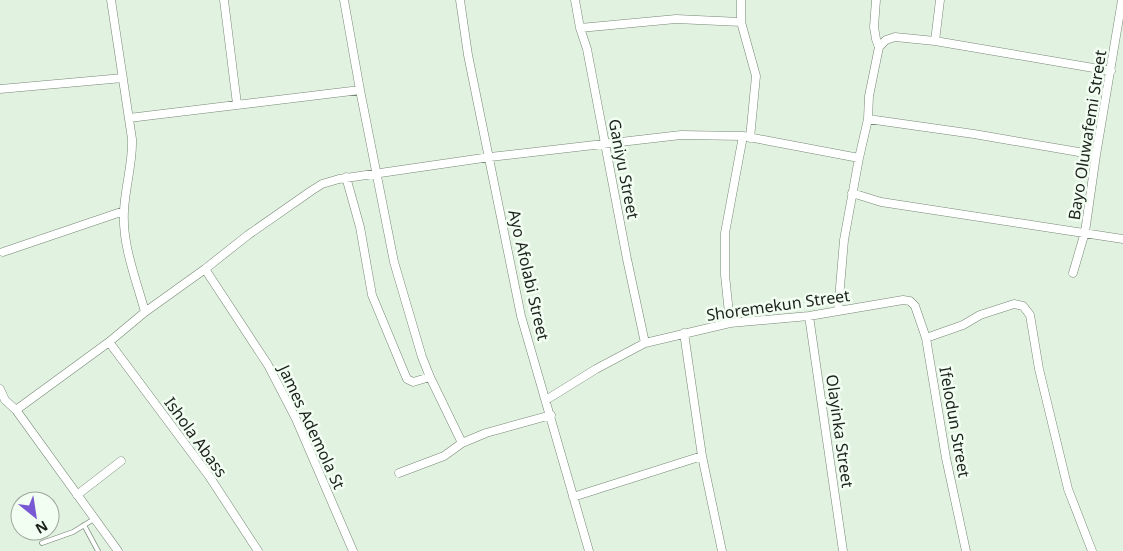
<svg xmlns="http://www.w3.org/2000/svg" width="1123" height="551" font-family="'Noto Sans',sans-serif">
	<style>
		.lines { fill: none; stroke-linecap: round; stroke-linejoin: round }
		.service-casing { stroke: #778776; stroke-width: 5.5 }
		.minor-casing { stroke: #778776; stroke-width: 9 }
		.service { stroke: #fff; stroke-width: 4 }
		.minor { stroke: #fff; stroke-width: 8 }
		.labels { text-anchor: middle; stroke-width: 5; stroke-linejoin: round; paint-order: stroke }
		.street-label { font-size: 16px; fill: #1c221b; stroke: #f3fef3 }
	</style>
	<rect width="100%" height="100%" fill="#e1f3e0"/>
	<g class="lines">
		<g class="service-casing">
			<path id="service" d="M84 525 98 551
				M42 543 73 532 94 519"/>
		</g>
		<g class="minor-casing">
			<path id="minor" d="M111 0 132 139C133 163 125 187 124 211 122 245 136 279 145 312
				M224 0 237 104
				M344 0 360 90 394 262 422 357 430 377 462 443
				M460 0 468 55 521 316 589 551
				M575 0 580 28 587 49 627 259 645 343
				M741 0V22L756 76 750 138
				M580 28 676 19 741 22
				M935 41 940 0
				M879 47 886 40 895 37 935 41 1111 71
				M0 89 123 78
				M129 118 360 90
				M868 119 974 134 1096 155
				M346 177 360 227 372 295 404 372 407 379 413 382 430 377
				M852 193 881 202 1123 239
				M3 252 124 211
				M205 269 268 365 296 419 353 551
				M1073 273 1085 232 1096 155 1122 0
				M838 311 844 240 859 158 868 119 869 96 879 47 876 39 874 27 876 0
				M809 316 843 551
				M730 323 725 275V233L743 136
				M684 333 702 456 722 551
				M926 338 963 325 980 315 1014 304 1023 306 1030 315 1039 369 1068 489 1092 551
				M109 342 209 476 258 551
				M0 389 5 400 16 410 118 551
				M546 400 596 369 645 343 730 323 809 316 903 300 910 301 915 306 926 338 946 458 966 551
				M16 410 109 342 145 312 205 269 248 235 311 191 322 184 339 179 490 157 681 135 743 136 859 158
				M399 473 444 456 462 443 486 433 551 415
				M77 495 121 461
				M573 497 702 456"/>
		</g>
		<use href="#service" class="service"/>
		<use href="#minor" class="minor"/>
	</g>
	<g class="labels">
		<g class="street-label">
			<text transform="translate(1087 135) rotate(-81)" y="6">Bayo Oluwafemi Street</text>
			<text transform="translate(624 169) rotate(79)" y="6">Ganiyu Street</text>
			<text transform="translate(529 275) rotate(77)" y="6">Ayo Afolabi Street</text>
			<text transform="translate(778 305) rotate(-8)" y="6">Shoremekun Street</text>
			<text transform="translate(955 422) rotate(80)" y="6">Ifelodun Street</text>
			<text transform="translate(312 427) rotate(65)" y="6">James Ademola St</text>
			<text transform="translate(840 431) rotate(82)" y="6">Olayinka Street</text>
			<text transform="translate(196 437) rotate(54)" y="6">Ishola Abass</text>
		</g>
	</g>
	<g transform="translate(35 516) rotate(150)"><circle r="24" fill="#f3fef3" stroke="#9da69d"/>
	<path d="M0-4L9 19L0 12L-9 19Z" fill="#7959d3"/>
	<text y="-8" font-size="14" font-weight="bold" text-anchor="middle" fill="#1c221b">N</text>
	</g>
</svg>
